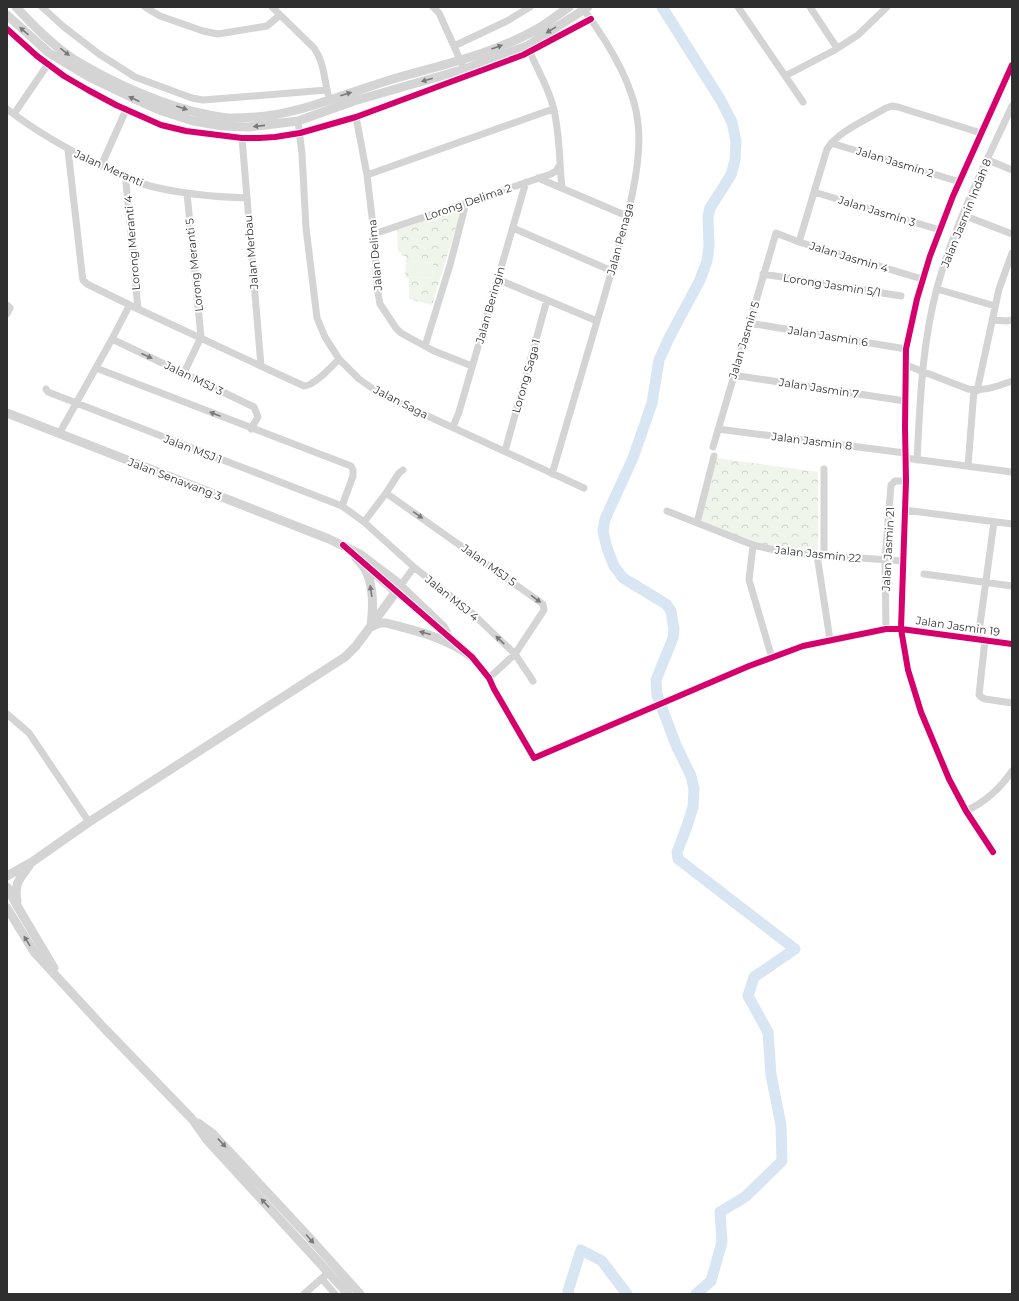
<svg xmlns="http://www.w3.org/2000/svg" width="1019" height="1301" font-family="Montserrat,sans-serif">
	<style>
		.green { fill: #f0f5ec }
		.forest { fill: url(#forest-crowns); fill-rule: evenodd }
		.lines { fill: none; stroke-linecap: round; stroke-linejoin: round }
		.river { stroke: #d8e5f2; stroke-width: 11 }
		.minor { stroke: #d4d4d4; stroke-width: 7 }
		.tertiary { stroke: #d4d4d4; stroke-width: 9 }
		.cycleway-casing { stroke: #fff; stroke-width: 8 }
		.cycleway { stroke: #d6006c; stroke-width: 6 }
		.oneway { fill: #797979 }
		.labels { text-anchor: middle; stroke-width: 4; stroke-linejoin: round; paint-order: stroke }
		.street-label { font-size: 11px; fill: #2f2f2f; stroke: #fff }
	</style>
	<defs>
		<pattern id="forest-crowns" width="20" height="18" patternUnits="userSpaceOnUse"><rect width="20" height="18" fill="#f0f5ec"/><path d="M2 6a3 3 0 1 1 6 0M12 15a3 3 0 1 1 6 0" fill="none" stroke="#ced2cb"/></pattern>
	</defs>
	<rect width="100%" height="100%" fill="#fff"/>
	<path class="green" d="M410 261 433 263 432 278 409 276Z"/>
	<path class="forest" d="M463 205 432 305 409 299V279L405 277 406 256 401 255V252H398L397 229ZM410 261 433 263 432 278 409 276Z
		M717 458 818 472V552L754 543 700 522Z"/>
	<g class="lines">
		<path class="river" d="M662 7 720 99 732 122 736 142 735 160 731 175 710 208 708 217 709 246 707 261 700 280 669 338 659 360 652 403 633 458 605 519 603 531 607 548 614 566 623 578 666 604 671 611 674 629 673 638 656 680 657 695 676 745 691 776 694 789 693 807 687 826 677 852 678 859 795 949 754 977 748 996 768 1032 771 1075 781 1125 782 1161 745 1197 720 1212 722 1242 711 1281 696 1294
			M569 1294 568 1291 581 1250 602 1261 627 1294"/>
		<path class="minor" d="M42 7 64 27 99 54 135 77 192 98 203 100 327 90
			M145 7 160 16 203 31 218 34 267 26 280 15
			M272 7 314 48C324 62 324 78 328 94
			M433 7 439 13 462 64
			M738 7 803 102
			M810 7 837 48
			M7 29 37 56 64 76 88 90 116 105 161 125 186 131 242 138H259L275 137 300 133 356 117 523 55 591 19
			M454 46 507 21 530 7
			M530 52C537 69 548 87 553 106 560 132 559 160 562 188
			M785 76 833 51 858 35 887 7
			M7 109C38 133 72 152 107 168 121 175 135 182 150 186 182 194 214 197 247 198
			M14 114 48 64
			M356 117 367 175 374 234 377 287 380 304 396 328 401 333 434 351 472 366
			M298 121 302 154 306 228 317 318 325 337 339 359 359 379 382 395 584 488
			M242 138 261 366
			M831 143 960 182
			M68 150 82 273 83 280 87 284 138 309 304 386C314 386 331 367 339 359
			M988 160 1012 170
			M101 166 126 110
			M367 175 553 109
			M128 178 126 182 138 309
			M538 178 627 216
			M814 192 940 230
			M963 215 1012 234
			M513 228 612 271
			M374 234 551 174 556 171 559 166
			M799 242 827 149C838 131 868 119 886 108L892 106 898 107 981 133
			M763 274 901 296
			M497 279 597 321
			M937 289 995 306
			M7 305 10 308 7 314
			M992 320 1007 321 1012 320
			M749 323 906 349
			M112 339 254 407 258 417 251 429
			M425 346 450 265 466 203
			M906 365 968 389C984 392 997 386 1012 381
			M96 368 351 466 353 470V476L342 506
			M184 373 201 337 187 193
			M733 375 905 401
			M46 389 48 392 342 506 364 522 415 568 472 613 515 654 533 681
			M977 391 999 289 1012 253
			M453 427 459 412 526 182
			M718 429 905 453
			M59 434 112 339 128 308
			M713 447 776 233 799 242 922 279
			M505 451 547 300
			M905 458 1012 472
			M917 460C920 402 922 344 937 288 954 225 985 165 1012 106
			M968 466 974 390
			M824 469V556
			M552 474C570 414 587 354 605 294 619 245 644 173 638 123 634 84 607 41 584 10
			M386 493 543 604 544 610 515 654 489 678
			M905 510 1012 524
			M667 511 753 545 788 553 903 561
			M364 522 386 493 399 473 403 470
			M697 523 714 456
			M753 545 749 580 772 658
			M817 555 830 640
			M414 567 401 585 444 626 447 631
			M924 574 1012 586
			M396 592 462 647
			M886 629 885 560 891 485 895 481H906
			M978 639 994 522
			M985 640 979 695 981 697 985 699 1012 703
			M470 654 489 678 494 689 534 758 749 666 803 646 886 629H901L1012 644
			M7 714 29 733 89 822
			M966 811C985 802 1000 789 1012 771
			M993 852 966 811 949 779 921 712 908 670 901 629 906 481 905 427 906 349 917 299 930 256 953 196 1012 65
			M322 1279 335 1294
			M304 1294 328 1273"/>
		<path class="tertiary" d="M16 7C33 25 54 47 75 60 113 83 166 107 209 115 216 116 224 118 231 118 244 118 260 117 273 115 314 108 353 91 393 79 442 65 494 54 539 28 549 22 559 14 569 7
			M7 15 49 53 89 77 137 100 159 110 193 121 223 126 249 127 298 121 354 101 465 69 527 46 588 7
			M7 413 329 539 360 554 401 585 356 646 345 657 89 822 32 862 7 876
			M356 558C360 562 365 568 367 573 374 590 373 608 371 626
			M365 565 396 592
			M371 627 380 623H386C417 631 445 637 472 657
			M7 887 19 909 54 968
			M17 901C14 884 19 879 29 866
			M7 908 34 952 104 1028 192 1119 207 1140 348 1294
			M198 1123 213 1134 308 1236 360 1294"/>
		<g class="cycleway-casing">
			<path id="cycleway" d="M7 29 37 56 64 76 88 90 116 105 161 125 186 131 242 138H259L275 137 300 133 356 117 523 55 591 19
				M343 545 472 657 489 678 494 689 534 758 749 666 803 646 886 629H901L1012 644
				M993 852 966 811 949 779 921 712 908 670 901 629 906 481 905 427 906 349 917 299 930 256 953 196 1012 65"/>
		</g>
		<use href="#cycleway" class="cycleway"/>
	</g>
	<defs><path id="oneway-solid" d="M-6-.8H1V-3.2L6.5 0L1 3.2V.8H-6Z"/></defs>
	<g class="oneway">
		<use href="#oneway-solid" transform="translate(551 30) rotate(148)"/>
		<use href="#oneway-solid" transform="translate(24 31) rotate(-139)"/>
		<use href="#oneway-solid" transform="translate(497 47) rotate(-20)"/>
		<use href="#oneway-solid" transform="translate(65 52) rotate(39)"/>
		<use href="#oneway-solid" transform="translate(427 80) rotate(164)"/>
		<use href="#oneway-solid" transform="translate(346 94) rotate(-18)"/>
		<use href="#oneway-solid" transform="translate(134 99) rotate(-155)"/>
		<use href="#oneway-solid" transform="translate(182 108) rotate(19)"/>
		<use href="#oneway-solid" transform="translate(259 126) rotate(174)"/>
		<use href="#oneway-solid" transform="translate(147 356) rotate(25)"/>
		<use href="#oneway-solid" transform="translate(215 414) rotate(-159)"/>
		<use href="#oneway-solid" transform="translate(418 515) rotate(35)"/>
		<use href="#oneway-solid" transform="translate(371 591) rotate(-99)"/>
		<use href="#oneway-solid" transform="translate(536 599) rotate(36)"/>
		<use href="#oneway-solid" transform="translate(425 633) rotate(-165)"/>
		<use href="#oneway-solid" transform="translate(500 640) rotate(-136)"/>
		<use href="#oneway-solid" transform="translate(27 941) rotate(-122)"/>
		<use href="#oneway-solid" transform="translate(222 1143) rotate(47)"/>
		<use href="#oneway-solid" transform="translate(265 1203) rotate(-133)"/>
		<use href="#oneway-solid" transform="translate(310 1239) rotate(48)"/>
	</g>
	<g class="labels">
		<g class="street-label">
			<text transform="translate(895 162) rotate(17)" y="4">Jalan Jasmin 2</text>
			<text transform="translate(109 168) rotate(24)" y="4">Jalan Meranti</text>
			<text transform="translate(468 202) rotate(-19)" y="4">Lorong Delima 2</text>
			<text transform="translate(877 211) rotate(17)" y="4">Jalan Jasmin 3</text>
			<text transform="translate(966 213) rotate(-68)" y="4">Jalan Jasmin Indah 8</text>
			<text transform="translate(620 239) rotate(-75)" y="4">Jalan Penaga</text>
			<text transform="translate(132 243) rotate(-95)" y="4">Lorong Meranti 4</text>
			<text transform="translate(251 252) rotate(-95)" y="4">Jalan Merbau</text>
			<text transform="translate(375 255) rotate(-95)" y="4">Jalan Delima</text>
			<text transform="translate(849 257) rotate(17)" y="4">Jalan Jasmin 4</text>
			<text transform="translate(194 265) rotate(-96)" y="4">Lorong Meranti 5</text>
			<text transform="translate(832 285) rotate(9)" y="4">Lorong Jasmin 5/1</text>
			<text transform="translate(490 305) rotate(-74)" y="4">Jalan Beringin</text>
			<text transform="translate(828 336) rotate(9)" y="4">Jalan Jasmin 6</text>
			<text transform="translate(744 340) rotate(-73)" y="4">Jalan Jasmin 5</text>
			<text transform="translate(526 376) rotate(-74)" y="4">Lorong Saga 1</text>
			<text transform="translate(194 378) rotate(26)" y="4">Jalan MSJ 3</text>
			<text transform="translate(819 388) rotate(9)" y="4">Jalan Jasmin 7</text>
			<text transform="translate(401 402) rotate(27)" y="4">Jalan Saga</text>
			<text transform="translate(812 441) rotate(7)" y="4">Jalan Jasmin 8</text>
			<text transform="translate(193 449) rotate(21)" y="4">Jalan MSJ 1</text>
			<text transform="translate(175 479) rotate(21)" y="4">Jalan Senawang 3</text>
			<text transform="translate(888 549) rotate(-87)" y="4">Jalan Jasmin 21</text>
			<text transform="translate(818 554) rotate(6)" y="4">Jalan Jasmin 22</text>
			<text transform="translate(489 565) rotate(35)" y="4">Jalan MSJ 5</text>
			<text transform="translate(452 598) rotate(39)" y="4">Jalan MSJ 4</text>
			<text transform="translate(958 626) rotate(8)" y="4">Jalan Jasmin 19</text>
		</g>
	</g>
	<rect width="1019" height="1301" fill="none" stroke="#2f2f2f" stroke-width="16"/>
</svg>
